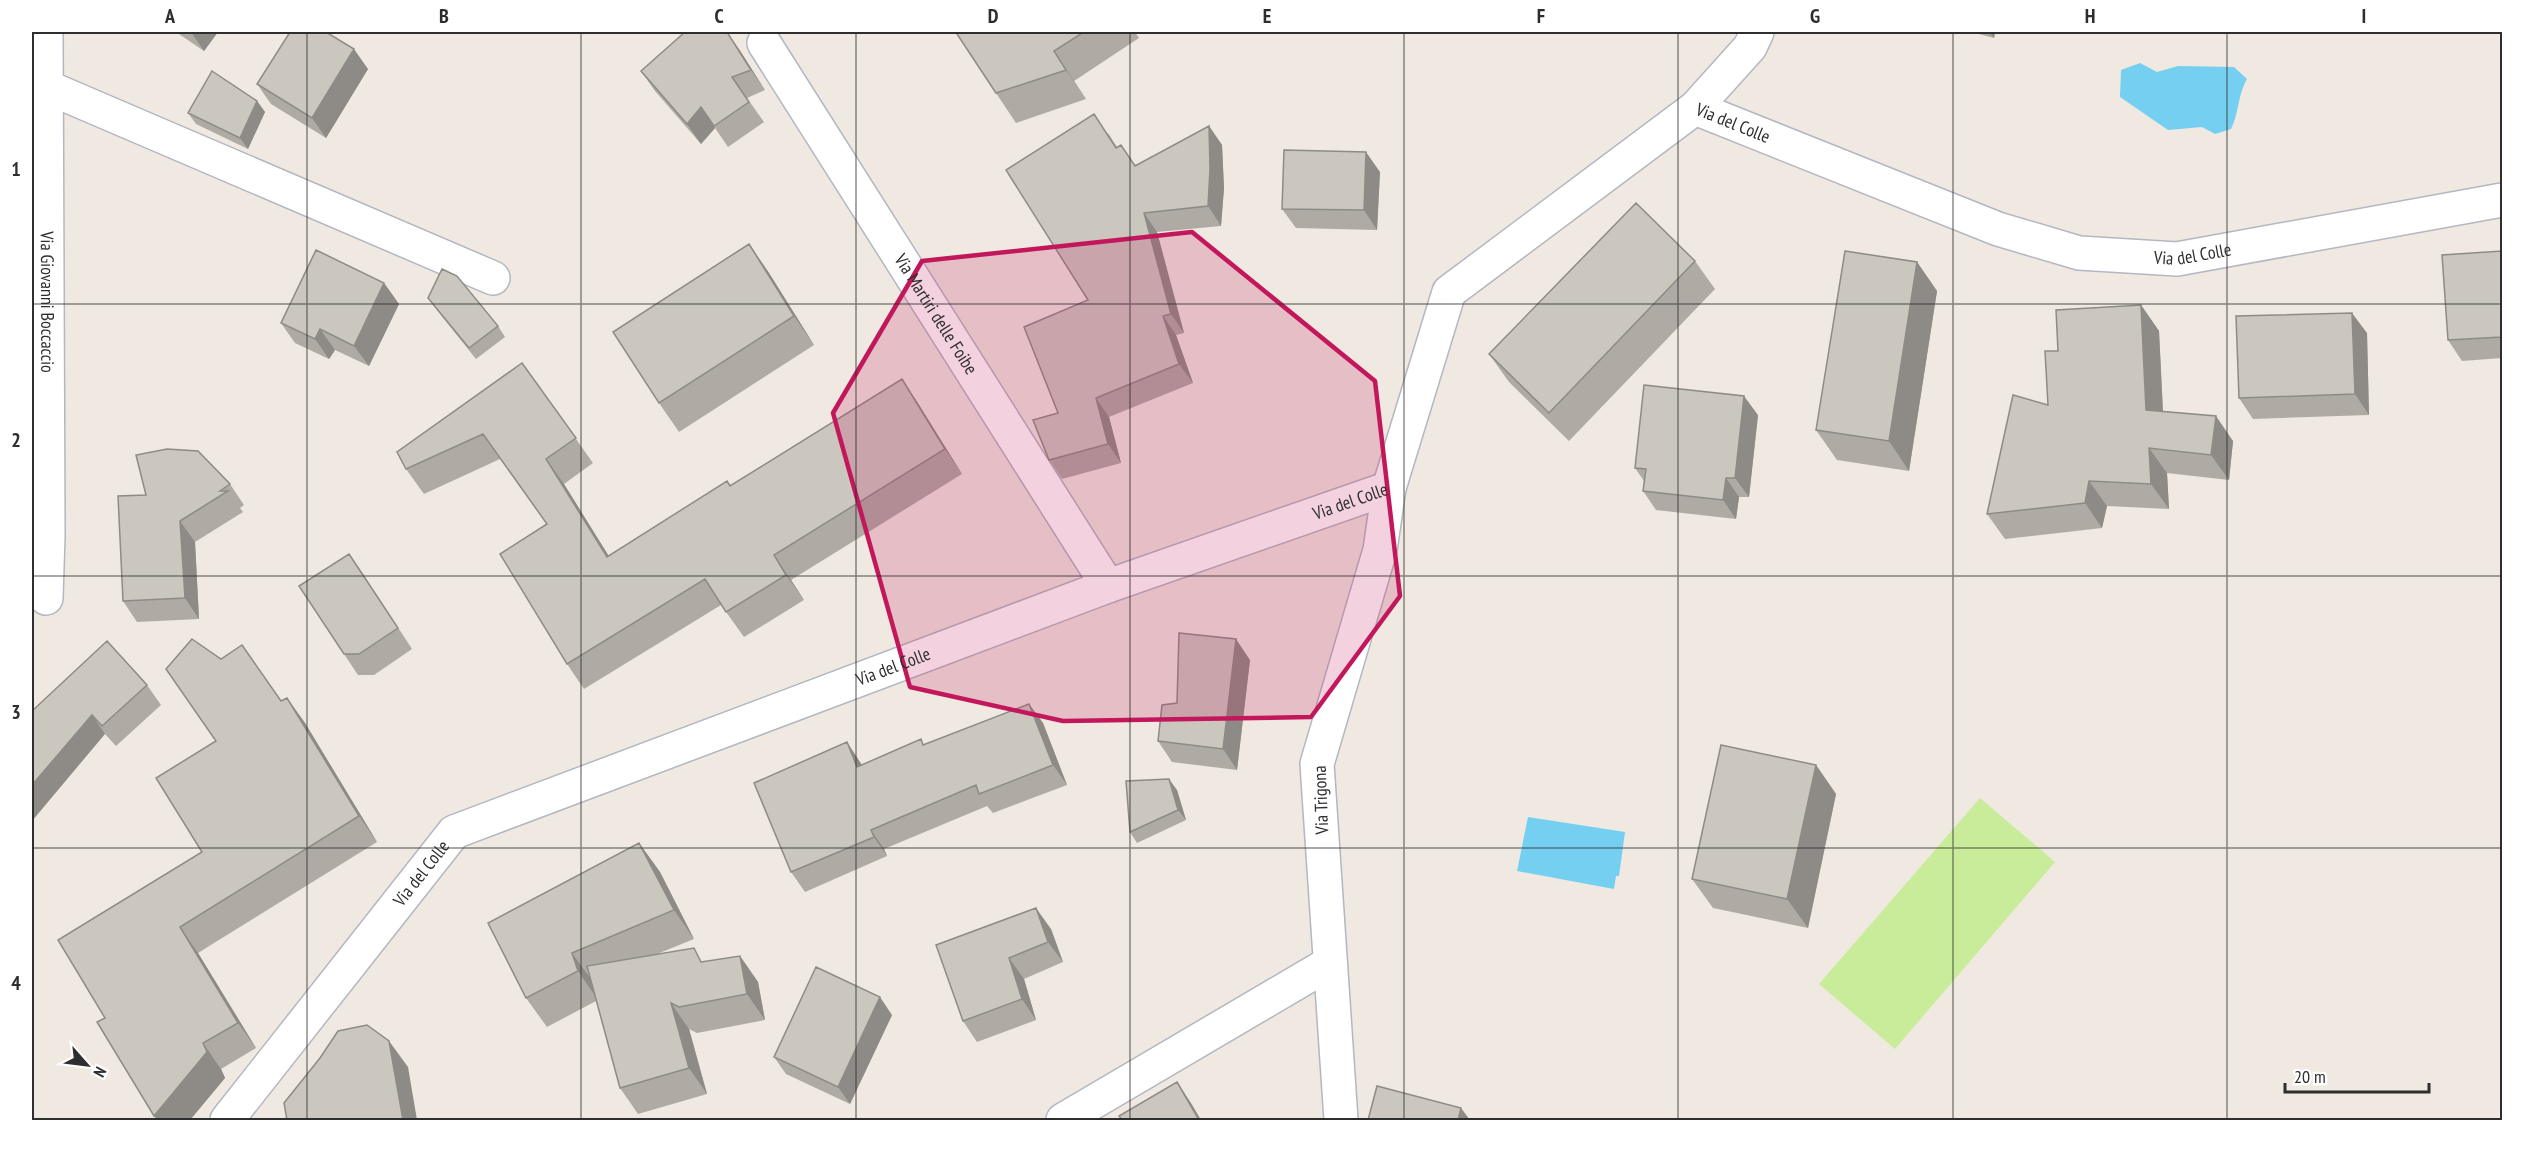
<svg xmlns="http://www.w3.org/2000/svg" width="2534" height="1152" font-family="'PT Sans Narrow',sans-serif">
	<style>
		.pitch { fill: #c9ec9a }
		.water { fill: #75cff0 }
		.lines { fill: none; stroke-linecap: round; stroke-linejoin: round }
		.minor-casing { stroke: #b4b7c1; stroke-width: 36 }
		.minor { stroke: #fff; stroke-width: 33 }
		.wall { fill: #afaba4 }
		.shaded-wall { fill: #8e8b86 }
		.building { fill: #cbc7bf; stroke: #8e8b86; stroke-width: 1.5 }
		.marked { fill: #c2185b; fill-opacity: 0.2; stroke: #c2185b; stroke-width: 4.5; stroke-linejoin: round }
		.grid { fill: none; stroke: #2e2e2e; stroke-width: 1.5; stroke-opacity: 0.55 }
		.labels { text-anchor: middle; stroke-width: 4.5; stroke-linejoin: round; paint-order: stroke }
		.street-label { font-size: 18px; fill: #2e2e2e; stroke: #fff }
		.neatline { fill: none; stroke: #2e2e2e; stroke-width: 2 }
		.grid-label { font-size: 20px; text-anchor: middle; font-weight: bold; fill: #2e2e2e }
	</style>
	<rect width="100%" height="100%" fill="#efe9e1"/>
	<path class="pitch" d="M1980 798 2055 862 1895 1049 1819 984Z"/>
	<path class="water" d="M2140 63 2157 72 2178 66 2234 67 2247 79C2237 97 2240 110 2231 129L2215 134 2202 127 2168 130 2120 97 2121 70Z
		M1528 817 1625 832 1619 876H1616L1614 889 1517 871Z"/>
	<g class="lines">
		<g class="minor-casing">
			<g id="minor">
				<path id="s1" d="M46 32 48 536 46 598"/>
				<path id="s2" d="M764 43 1108 586"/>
				<path d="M47 87 493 278"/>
				<path d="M1695 108 1750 47 1757 32"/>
				<path id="s3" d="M227 1120 454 832 1108 586 1389 488 1449 292 1695 108 1998 229 2079 253 2177 259 2502 200"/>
				<path d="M1063 1120 1330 963"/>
				<path d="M1341 1120 1317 764 1380 550 1389 488"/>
			</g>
		</g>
		<use href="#minor" class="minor"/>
	</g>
	<path class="wall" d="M176 32H218L204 51Z
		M727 32 765 90 747 98 764 122 728 147 715 128 701 144 655 91 641 71Z
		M961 32H1135L1139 38 1074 81 1086 99 1016 123 996 93Z
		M1971 32H1995L1994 38Z
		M368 69 326 138 271 104 257 84Z
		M257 101 265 112 248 149 196 124 188 113Z
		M1209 126 1222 145 1224 188 1221 226 1157 232 1184 333 1176 335 1193 383 1109 417 1121 463 1062 479 1049 460 1058 413 1088 300 1108 133 1117 147 1136 165Z
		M1380 172 1377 230 1296 228 1282 209Z
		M749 244 769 273 814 345 679 432 659 403Z
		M2502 251V358L2462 361 2448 340Z
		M1695 261 1715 289 1569 441 1509 382 1489 354Z
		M1917 262 1937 291 1909 471 1837 460 1816 430Z
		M384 283 399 304 369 366 335 350 329 359 295 343 281 323Z
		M428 298 498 326 505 337 476 359 436 309Z
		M2141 305 2159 331 2163 411 2233 441 2229 480 2167 473 2169 509 2107 506 2102 528 2005 539 1987 514 2048 405 2058 351Z
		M2367 333 2369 415 2253 419 2239 398Z
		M522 363 593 463 564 484 608 556 730 486 902 379 919 405 962 474 791 580 804 600 744 637 721 605 584 689 567 664 547 524 500 459 424 494 406 469Z
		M1758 415 1749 497H1739L1736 519 1656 510 1643 491 1644 481 1635 468Z
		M230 484 244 505 240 508 243 512 195 542 199 619 137 622 123 601 146 495Z
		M349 554 412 649 374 675H358L344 654Z
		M1250 660 1237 770 1172 762 1158 741 1177 703Z
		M147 685 161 705 116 746 105 734 32 711Z
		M287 698 305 723 377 842 198 953 256 1048 221 1069 225 1078 190 1120H157L105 1018 202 852 216 741Z
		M1029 704 1043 723 1067 785 993 813 987 806 884 849 887 856 805 892 791 872 860 762 862 765 925 745Z
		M1816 765 1836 794 1808 928 1713 908 1692 879Z
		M1177 790 1186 820 1137 843 1130 832Z
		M639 843 660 872 694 939 657 954 703 962 740 956 758 982 765 1020 697 1033 689 1029 707 1094 638 1114 620 1088 596 1001 547 1027 526 998Z
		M1051 929 1063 962 1024 979 1036 1020 977 1042 963 1021 936 945Z
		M892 1015 850 1104 786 1074 774 1057Z"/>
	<path class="shaded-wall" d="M191 32H218L204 51Z
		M727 32 741 52 765 90 751 70Z
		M1989 32H1995L1994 38Z
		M354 49 368 69 326 138 312 118Z
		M1054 51 1086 99 1066 70Z
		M257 101 265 112 248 149 240 138Z
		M701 107 715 128 701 144 687 124Z
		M1209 126 1222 145 1224 188 1221 226 1208 206Z
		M1366 152 1380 172 1377 230 1364 210Z
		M1144 213 1157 232 1184 333 1171 314Z
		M749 244 769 273 814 345 794 316Z
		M1917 262 1937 291 1909 471 1889 441Z
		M384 283 399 304 369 366 354 346Z
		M2141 305 2159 331 2164 435 2146 410Z
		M2352 313 2367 333 2369 415 2355 394Z
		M1163 316 1176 335 1193 383 1179 364Z
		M320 329 335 350 329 359 315 339Z
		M902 379 919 405 962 474 945 449Z
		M1744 396 1758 415 1749 497 1735 478Z
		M1096 398 1109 417 1121 463 1108 444Z
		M2216 416 2233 441 2229 480 2211 455Z
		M2149 448 2167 473 2169 509 2151 484Z
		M546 459 564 484 625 582 607 557Z
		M1726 478 1739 497 1736 519 1723 500Z
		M2089 481 2107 506 2102 528 2085 503Z
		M180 521 195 542 199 619 185 598Z
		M349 554 363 574 412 649 398 628Z
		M774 555 791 580 804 600 786 575Z
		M1236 639 1250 660 1237 770 1223 749Z
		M287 698 305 723 377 842 359 816Z
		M1029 704 1043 723 1067 785 1053 765Z
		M92 715 105 734 32 821V785Z
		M847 742 860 762 871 786 857 767Z
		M1816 765 1836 794 1808 928 1787 899Z
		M1169 779 1177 790 1186 820 1178 810Z
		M871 830 884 849 887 856 874 837Z
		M639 843 660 872 694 939 674 910Z
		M1036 908 1051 929 1063 962 1048 942Z
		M180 927 198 953 256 1048 238 1023Z
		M572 953 593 982 598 1000 578 971Z
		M740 956 758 982 765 1020 747 994Z
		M1009 958 1024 979 1036 1020 1022 999Z
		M880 997 892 1015 850 1104 838 1087Z
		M671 1003 689 1029 707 1094 689 1068Z
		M389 1041 408 1067 417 1120H403Z
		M203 1043 221 1069 225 1078 190 1120H157L154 1116Z
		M1177 1082 1191 1103 1201 1120H1199Z
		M1461 1108 1470 1120H1458Z"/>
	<path class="building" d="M290 32H326L354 49 312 118 257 84Z
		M685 32H727L751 70 732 77 749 102 714 126 701 107 687 124 641 71Z
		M961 32H1084L1054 51 1066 70 996 93 957 34Z
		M212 71 257 101 240 138 188 113Z
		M1094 114 1116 148 1121 145 1135 166 1209 126 1210 169 1208 206 1144 213 1171 314 1163 316 1179 364 1096 398 1108 444 1049 460 1033 420 1058 413 1024 327 1088 300 1006 170Z
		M1284 150 1366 152 1364 210 1282 209Z
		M1636 203 1695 261 1549 413 1489 354Z
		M749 244 794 316 659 403 613 332Z
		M316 250 384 283 354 346 320 329 315 339 281 323Z
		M1845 251 1917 262 1889 441 1816 430Z
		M2502 251V337L2448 340 2442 255Z
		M442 269 457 276 498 326 469 348 428 298Z
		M2141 305 2146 410 2216 416 2211 455 2149 448 2151 484 2089 481 2085 503 1987 514 2013 395 2048 405 2045 351H2058L2056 310Z
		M2352 313 2355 394 2239 398 2236 316Z
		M522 363 576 438 546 459 607 557 727 481 730 486 902 379 945 449 774 555 786 575 726 612 705 579 567 664 500 554 547 524 483 434 406 469 397 452Z
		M1644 385 1744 396 1735 478H1726L1723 500 1643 491 1646 469 1635 468Z
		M167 449 198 451 230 484 220 491H228L180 521 185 598 123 601 118 496 146 495 136 455Z
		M349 554 398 628 359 654H344L299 586Z
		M1179 633 1236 639 1223 749 1158 741 1162 705 1177 703Z
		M192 639 221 659 242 645 281 701 287 698 359 816 180 927 238 1023 203 1043 207 1052 154 1116 97 1022 105 1018 58 940 202 852 156 778 216 741 166 669Z
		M107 641 147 685 102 726 92 715 32 785V711Z
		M1029 704 1053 765 979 794 976 785 871 830 874 837 791 872 754 783 847 742 857 767 921 739 923 745Z
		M1721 745 1816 765 1787 899 1692 879Z
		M1169 779 1178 810 1130 832 1126 781Z
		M639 843 674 910 572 953 578 971 526 998 488 923Z
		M1036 908 1048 942 1009 958 1022 999 963 1021 936 945Z
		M694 948 701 962 740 956 747 994 679 1007 671 1003 689 1068 620 1088 587 966Z
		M816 967 880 997 838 1087 774 1057Z
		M367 1025 389 1041 403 1120H287L284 1103 320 1058 338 1031Z
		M1177 1082 1199 1120H1122L1119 1116Z
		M1377 1086 1461 1108 1458 1120H1368Z"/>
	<path class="marked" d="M1192 232 1375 381 1400 596 1311 717 1063 721 910 687 833 413 922 261Z"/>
	<path class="grid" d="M307 32V1120M581 32V1120M856 32V1120M1130 32V1120M1404 32V1120M1678 32V1120M1953 32V1120M2227 32V1120M32 304H2502M32 576H2502M32 848H2502"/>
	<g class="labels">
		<g class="street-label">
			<text dy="6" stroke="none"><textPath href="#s3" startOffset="1916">Via del Colle</textPath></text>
			<text dy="6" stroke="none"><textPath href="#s3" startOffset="2400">Via del Colle</textPath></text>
			<text dy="6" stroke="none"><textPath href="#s1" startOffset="270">Via Giovanni Boccaccio</textPath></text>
			<text dy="6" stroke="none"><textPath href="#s2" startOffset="321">Via Martiri delle Foibe</textPath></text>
			<text dy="6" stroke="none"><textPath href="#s3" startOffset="1322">Via del Colle</textPath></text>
			<text dy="6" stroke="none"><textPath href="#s3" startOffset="836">Via del Colle</textPath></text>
			<text transform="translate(1321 800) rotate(-92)" y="6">Via Trigona</text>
			<text dy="6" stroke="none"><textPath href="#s3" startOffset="314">Via del Colle</textPath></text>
		</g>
	</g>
	<rect width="2534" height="1152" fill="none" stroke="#ffffff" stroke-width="66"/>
	<g transform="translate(87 1065) rotate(118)" stroke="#ffffff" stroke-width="4.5" paint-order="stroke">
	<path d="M0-4.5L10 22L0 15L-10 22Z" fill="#2e2e2e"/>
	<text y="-9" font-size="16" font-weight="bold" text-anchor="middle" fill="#2e2e2e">N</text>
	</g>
	<path d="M2285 1083v9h144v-9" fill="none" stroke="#2e2e2e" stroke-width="3"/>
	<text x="2294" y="1083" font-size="18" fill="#2e2e2e" stroke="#ffffff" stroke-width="4.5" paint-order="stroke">20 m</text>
	<rect x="33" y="33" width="2468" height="1086" class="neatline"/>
	<g class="grid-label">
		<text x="170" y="23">A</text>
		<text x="444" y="23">B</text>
		<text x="719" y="23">C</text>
		<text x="993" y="23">D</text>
		<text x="1267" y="23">E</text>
		<text x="1541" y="23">F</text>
		<text x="1815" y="23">G</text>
		<text x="2090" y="23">H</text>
		<text x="2364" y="23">I</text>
		<text x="16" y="176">1</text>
		<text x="16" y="447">2</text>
		<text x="16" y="719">3</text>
		<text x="16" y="990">4</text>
	</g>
</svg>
